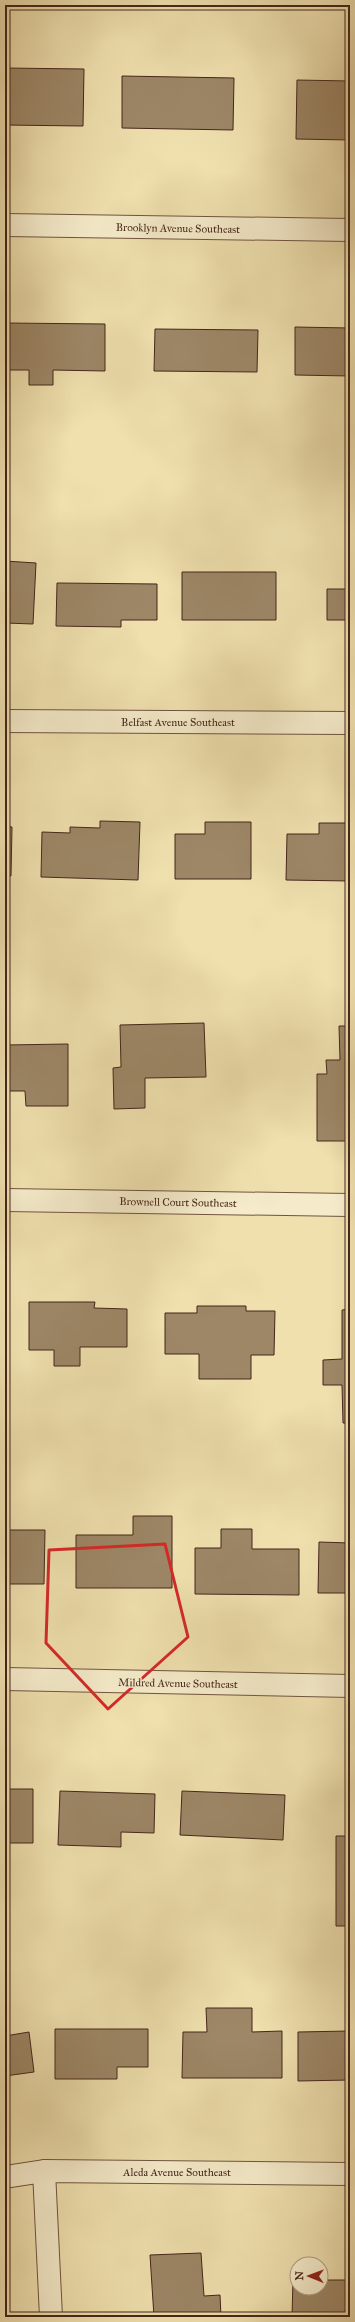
<svg xmlns="http://www.w3.org/2000/svg" width="355" height="2322" font-family="'IM FELL Great Primer',serif">
	<style>
		.building { fill: #9d8767; stroke: #45261b }
		.lines { fill: none; stroke-linecap: round; stroke-linejoin: round }
		.minor-casing { stroke: #705440; stroke-width: 24 }
		.minor { stroke: #f5ebca; stroke-width: 22 }
		.marked { fill: none; stroke: #d62828; stroke-width: 3; stroke-linejoin: round }
		.labels { text-anchor: middle; stroke-width: 3; stroke-linejoin: round; paint-order: stroke }
		.street-label { font-size: 11px; fill: #45261b; stroke: #f5ebca }
	</style>
	<rect width="100%" height="100%" fill="#efe0ae"/>
	<filter id="stains"><feTurbulence type="fractalNoise" baseFrequency=".005" numOctaves="4"/><feColorMatrix values="0 0 0 0 .2 0 0 0 0 .09 0 0 0 0 .02 0 0 0 .5 -.17"/></filter>
	<radialGradient id="worn" r=".72"><stop offset=".6" stop-color="#630" stop-opacity="0"/><stop offset="1" stop-color="#630" stop-opacity=".3"/></radialGradient>
	<path class="building" d="M349 5H350V23H349Z
		M5 68 84 69 83 126 5 125Z
		M122 76 234 78 233 130 122 128Z
		M297 80 350 81V140L296 139Z
		M5 323 105 324V371L53 370V385H29V370H5Z
		M295 327 350 328V376L295 375Z
		M155 329 258 330 257 372 154 371Z
		M348 526 350 620H327V589H348Z
		M5 561 36 563 33 624 5 623Z
		M182 572H276V620H182Z
		M57 583 157 584V620H121V627L56 626Z
		M100 821 140 822 138 880 41 877 42 832 70 833V827L100 828Z
		M205 822H251V879H175V834H205Z
		M319 823H350V881L286 880 287 834H319Z
		M5 826 12 827 11 876 5 875Z
		M204 1023 206 1077 145 1078V1108L114 1109 113 1068 121 1067 120 1025Z
		M339 1026H350V1141H317V1074H327L326 1060H340Z
		M68 1044V1106H26L25 1091H5V1045Z
		M29 1302H95L94 1308 127 1309V1347H80V1366H54V1350H29Z
		M197 1306H246V1311H275L274 1355H251V1379H199V1354H165V1313H197Z
		M350 1309V1423H343L342 1385H323V1360L342 1359V1310Z
		M133 1516H172V1588H76V1535H133Z
		M221 1529H252V1549H299V1595L195 1594V1548H221Z
		M5 1530H45L44 1584H5Z
		M319 1542 350 1543V1593H318Z
		M5 1789H33V1843H5Z
		M60 1791 155 1794 154 1833 121 1832V1847L58 1845Z
		M182 1791 285 1795 283 1840 180 1835Z
		M336 1836H350V1926H336Z
		M206 2008H252V2032L282 2031V2078H182L183 2032H207Z
		M55 2029H148V2067H117V2079H55Z
		M350 2031V2080L298 2081V2032Z
		M29 2032 34 2072 5 2076V2036Z
		M201 2253 204 2296 220 2295 221 2317H154L150 2255Z
		M293 2279H297V2288H321V2280H350V2317H292Z"/>
	<g class="lines">
		<g class="minor-casing">
			<path id="minor" d="M5 225 350 230
				M5 721 350 723
				M5 1200 350 1205
				M5 1679 350 1686
				M44 2171 51 2317
				M5 2177 44 2171 350 2174"/>
		</g>
		<use href="#minor" class="minor"/>
	</g>
	<path class="marked" d="M165 1544 188 1637 108 1709 46 1643 49 1550Z"/>
	<g class="labels">
		<g class="street-label">
			<text transform="translate(178 228) rotate(1)" y="4">Brooklyn Avenue Southeast</text>
			<text x="178" y="726">Belfast Avenue Southeast</text>
			<text transform="translate(178 1202) rotate(1)" y="4">Brownell Court Southeast</text>
			<text transform="translate(178 1683) rotate(1)" y="4">Mildred Avenue Southeast</text>
			<text x="177" y="2176">Aleda Avenue Southeast</text>
		</g>
	</g>
	<rect width="355" height="2322" fill="none" stroke="#efe0ae" stroke-width="20"/>
	<rect x="6" y="6" width="343" height="2310" fill="none" stroke="#45261b" stroke-width="2"/>
	<rect x="10" y="10" width="335" height="2302" fill="none" stroke="#45261b"/>
	<g transform="translate(309 2276) rotate(271)"><circle r="19" fill="#f5ebca" stroke="#af9c84"/>
	<path d="M0-3L7 15L0 10L-7 15Z" fill="#8f2418"/>
	<text y="-6" font-size="11" font-weight="bold" text-anchor="middle" fill="#45261b">N</text>
	</g>
	<rect width="100%" height="100%" filter="url(#stains)"/>
	<rect width="100%" height="100%" fill="url(#worn)"/>
</svg>
